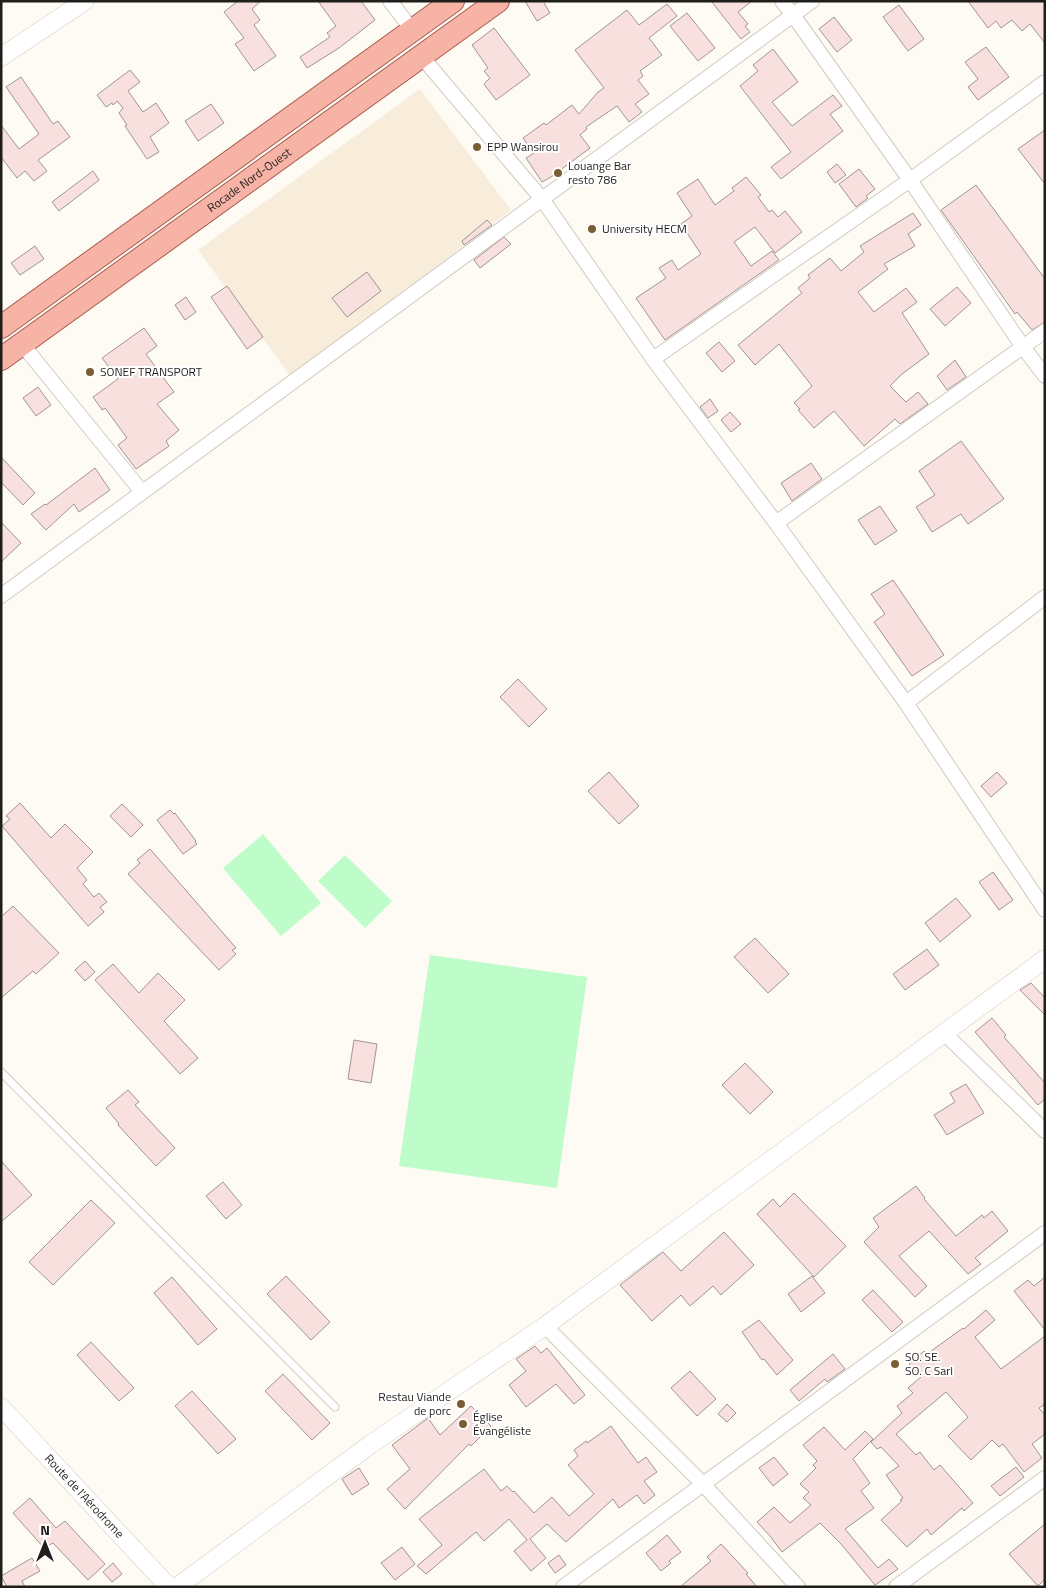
<svg xmlns="http://www.w3.org/2000/svg" width="1046" height="1588" font-family="'Titillium Web',sans-serif">
	<style>
		.built { fill: #f8ecdb }
		.garden { fill: #befdc9 }
		.building { fill: #f7e0de; stroke: #a19493 }
		.lines { fill: none; stroke-linecap: round; stroke-linejoin: round }
		.service-casing { stroke: #d1cac0; stroke-width: 9 }
		.minor-casing { stroke: #d1cac0; stroke-width: 16 }
		.tertiary-casing { stroke: #d1cac0; stroke-width: 19 }
		.primary-casing { stroke: #a95e4f; stroke-width: 24 }
		.service { stroke: #fff; stroke-width: 7 }
		.minor { stroke: #fff; stroke-width: 14 }
		.tertiary { stroke: #fff; stroke-width: 18 }
		.primary { stroke: #f8b3a7; stroke-width: 22 }
		.poi-dot { fill: #7a5e31; stroke: #fff; stroke-width: 2 }
		.labels { text-anchor: middle; stroke-width: 4; stroke-linejoin: round; paint-order: stroke }
		.poi-label { font-size: 12px; fill: #201e1a; stroke: #fff; text-anchor: start }
		.street-label { font-size: 12px; fill: #201e1a; stroke: #fff }
	</style>
	<rect width="100%" height="100%" fill="#fefaf4"/>
	<path class="built" d="M420 89 511 210 291 377 198 250Z"/>
	<path class="garden" d="M263 834 321 903 281 936 223 868Z
		M345 855 392 901 365 928 318 881Z
		M430 955 587 977 557 1188 399 1166Z"/>
	<path class="building" d="M238 1H261L252 9 260 20 254 25 276 56 254 71 235 44 244 38 224 12Z
		M318 1H361L375 20 339 48 307 68 300 57 330 37 327 33 336 26Z
		M525 1H543L550 13 537 21Z
		M711 1H752L738 12 748 24 745 26 750 32 741 39Z
		M968 1H1045V43L1030 24 1022 31 1012 20 1001 28 996 21 988 28Z
		M667 4 677 16 649 38 662 55 640 71 643 76 638 80 649 94 635 104 642 112 629 122 617 106 586 127 587 129 580 135 590 148 551 177 542 182 526 158 534 153 523 138 544 123 546 125 572 105 579 114 598 92 604 88 575 50 627 10 639 25Z
		M899 5 924 39 908 51 883 17Z
		M687 13 715 48 698 61 670 26Z
		M834 17 852 40 837 52 819 29Z
		M494 28 530 75 496 100 484 84 490 78 484 71 488 68 472 45Z
		M986 47 1009 77 978 100 968 87 978 79 965 62Z
		M773 49 798 82 772 102 792 126 833 95 842 106 830 114 843 131 781 179 771 167 791 152 740 86 758 71 753 65Z
		M130 70 140 82 128 91 143 112 156 103 169 123 150 137 159 152 147 159 125 126 127 125 119 113 123 108 117 101 113 105 112 103 106 107 97 95Z
		M21 77 53 124 58 121 70 137 38 160 47 171 34 181 25 171 17 178 1 157V125L19 149 39 134 6 87Z
		M211 104 224 123 198 141 185 121Z
		M1045 130V184L1018 149Z
		M837 164 846 175 835 183 827 172Z
		M859 169 875 189 866 196 868 198 856 207 839 184Z
		M93 171 99 180 59 211 52 202Z
		M746 177 761 195 758 197 769 212 772 210 778 217 785 211 802 232 775 253 755 227 734 242 751 266 772 251 779 260 665 340 636 298 666 278 659 268 672 260 678 270 701 254 681 224 692 216 677 193 698 179 715 205 734 191 732 188Z
		M976 185 1045 279V322L1032 330 1017 312 1015 314 941 210Z
		M913 213 921 225 908 234 915 246 884 264 888 269 858 292 874 312 906 288 917 302 902 313 929 354 902 374 890 386 906 402 918 392 928 404 900 424 895 419 864 446 834 411 814 428 798 410 800 409 794 403 812 386 779 344 755 365 738 345 802 293 798 288 810 278 808 275 830 258 841 271 864 252 860 246Z
		M487 220 492 225 464 245 462 241Z
		M504 237 511 244 480 268 474 260Z
		M35 246 44 259 20 275 11 263Z
		M367 272 381 291 347 317 332 298Z
		M227 286 263 337 247 349 211 297Z
		M957 287 971 303 945 326 930 309Z
		M186 297 196 312 185 320 175 305Z
		M144 328 157 346 146 354 174 392 157 404 179 430 166 441 169 446 136 469 118 445 127 438 105 408 102 410 93 397 118 379 102 358Z
		M719 342 735 361 722 372 706 353Z
		M955 360 966 377 947 390 937 376Z
		M38 387 51 405 36 416 23 398Z
		M710 399 718 411 708 418 700 407Z
		M730 412 741 424 731 432 721 420Z
		M961 441 1004 499 968 524 961 514 932 532 916 507 935 495 919 471Z
		M1 457 35 493 23 505 1 482Z
		M811 463 822 479 792 501 781 483Z
		M95 468 110 490 79 512 74 504 46 530 31 514 45 504 46 505Z
		M880 506 897 531 875 545 858 520Z
		M1 522 21 543 1 562Z
		M893 580 944 655 912 676 874 622 885 614 871 594Z
		M518 679 547 709 529 727 500 697Z
		M609 772 639 806 619 824 588 791Z
		M997 772 1007 783 991 797 981 786Z
		M20 803 51 838 65 824 93 852 77 868 87 880 83 884 94 897 99 893 107 902 100 907 104 912 88 926 2 826 10 819 6 816Z
		M122 804 143 825 131 837 110 816Z
		M170 810 174 814 175 813 196 841 195 842 197 844 183 854 157 820Z
		M150 849 236 948 232 950 236 954 219 970 128 874 140 863 137 860Z
		M993 872 1013 900 999 910 979 882Z
		M956 898 971 916 940 942 925 923Z
		M13 906 59 953 36 974 33 971 1 998V917Z
		M755 938 789 974 768 993 734 957Z
		M927 949 939 965 905 990 893 974Z
		M85 961 95 972 85 981 75 970Z
		M113 964 139 993 158 973 185 1000 164 1021 198 1058 180 1074 95 980Z
		M1031 983 1045 998V1015L1020 990Z
		M992 1018 1006 1035 1004 1037 1045 1083V1099L1038 1105 975 1032Z
		M354 1040 377 1044 371 1083 348 1079Z
		M745 1063 773 1092 750 1114 722 1085Z
		M966 1084 984 1113 947 1135 934 1115 955 1102 950 1093Z
		M128 1090 139 1102 135 1105 175 1148 156 1166 118 1125 119 1124 106 1108Z
		M1 1161 32 1195 1 1222Z
		M223 1182 242 1205 226 1219 206 1196Z
		M916 1186 925 1198 924 1199 956 1236 982 1215 984 1218 992 1211 1008 1231 975 1258 981 1264 968 1274 929 1231 899 1256 927 1286 915 1297 864 1242 879 1227 873 1218Z
		M794 1193 846 1246 814 1277 757 1214 773 1199 780 1207Z
		M91 1200 115 1223 53 1285 29 1262Z
		M724 1232 754 1265 721 1295 713 1286 690 1306 681 1295 652 1321 620 1285 663 1252 681 1271Z
		M286 1276 330 1322 311 1340 267 1294Z
		M812 1276 825 1293 801 1312 788 1294Z
		M172 1277 217 1329 198 1345 154 1293Z
		M1045 1277V1330L1014 1291 1028 1280 1034 1286Z
		M873 1290 903 1322 892 1332 862 1300Z
		M986 1310 995 1320 975 1337 1001 1369 1045 1336V1404L1039 1408 1045 1415V1434L1032 1444 1042 1458 1024 1472 1003 1444 999 1447 992 1440 971 1460 948 1436 968 1417 946 1392 896 1434 916 1455 920 1452 934 1470 940 1465 973 1503 964 1511 962 1508 931 1535 927 1529 907 1547 881 1520 902 1501 900 1500 903 1498 886 1475 899 1466 881 1447 877 1449 871 1442 902 1413 897 1406 913 1393 908 1388 921 1377 909 1364 924 1351 927 1354 963 1328 964 1329Z
		M759 1320 793 1360 777 1375 764 1359 762 1360 742 1332Z
		M91 1342 134 1388 119 1401 77 1355Z
		M535 1346 541 1353 547 1348 585 1395 574 1404 556 1384 526 1407 509 1385 526 1371 516 1359Z
		M833 1354 845 1369 827 1382 825 1379 799 1401 790 1390Z
		M690 1371 716 1399 697 1416 671 1388Z
		M283 1374 330 1423 312 1440 265 1391Z
		M192 1391 236 1439 218 1454 175 1406Z
		M727 1404 736 1413 727 1422 718 1414Z
		M471 1406 491 1426 471 1446 469 1444 405 1509 387 1489 410 1469 392 1445 428 1418 440 1435Z
		M611 1426 638 1463 646 1457 657 1472 644 1481 655 1495 644 1504 637 1495 619 1508 613 1499 566 1542 547 1524 530 1539 546 1558 531 1571 514 1551 527 1540 509 1519 484 1541 476 1532 426 1574 417 1566 442 1545 419 1519 484 1469 501 1491 507 1486 513 1492 514 1491 534 1513 552 1497 569 1516 594 1494 568 1465 578 1456 574 1450 586 1441 587 1443Z
		M824 1427 845 1450 865 1431 873 1439 853 1459 870 1483 861 1491 874 1508 845 1529 878 1568 889 1559 898 1569 875 1585 841 1544 820 1523 782 1552 770 1536 757 1522 774 1507 790 1523 811 1505 803 1498 809 1492 800 1484 816 1468 813 1465 817 1461 803 1445Z
		M774 1457 788 1474 773 1486 759 1468Z
		M1016 1467 1024 1477 1000 1496 991 1486Z
		M359 1468 369 1484 352 1495 342 1479Z
		M30 1498 56 1528 65 1521 105 1564 88 1580 53 1543 44 1548 13 1513Z
		M1045 1524V1579L1038 1586 1009 1554Z
		M667 1535 681 1552 669 1561 671 1563 661 1571 646 1553Z
		M721 1544 748 1573 746 1574 757 1587H680L711 1561 707 1557Z
		M402 1547 415 1564 395 1580 381 1563Z
		M559 1555 566 1565 555 1573 548 1563Z
		M32 1558 40 1571 22 1581 25 1587H7L1 1576Z
		M113 1563 122 1574 112 1582 103 1572Z"/>
	<g class="lines">
		<g class="service-casing">
			<path id="service" d="M1 1072 335 1407"/>
		</g>
		<g class="minor-casing">
			<path id="minor" d="M390 1 413 31
				M782 1 793 15 910 180 1023 347 1045 376
				M422 57 542 199 653 359 776 523 906 703 1045 910
				M22 344 142 492
				M653 359 910 180 1045 82
				M776 523 1045 331
				M1 596 812 1
				M906 703 1045 597
				M944 1033 1045 1131
				M545 1326 703 1484 798 1587
				M563 1587 1045 1233
				M896 1587 1045 1478"/>
		</g>
		<g class="tertiary-casing">
			<g id="tertiary">
				<path d="M1 57 85 1"/>
				<path id="s1" d="M1 1407 169 1587"/>
				<path d="M177 1587 371 1444 545 1326 1045 959"/>
			</g>
		</g>
		<g class="primary-casing">
			<g id="primary">
				<path d="M1 327 453 1"/>
				<path id="s2" d="M1 359 498 1"/>
			</g>
		</g>
		<use href="#service" class="service"/>
		<use href="#minor" class="minor"/>
		<use href="#tertiary" class="tertiary"/>
		<use href="#primary" class="primary"/>
	</g>
	<g class="poi-dot">
		<circle cx="477" cy="147" r="5"/>
		<circle cx="558" cy="173" r="5"/>
		<circle cx="592" cy="229" r="5"/>
		<circle cx="90" cy="372" r="5"/>
		<circle cx="895" cy="1364" r="5"/>
		<circle cx="461" cy="1404" r="5"/>
		<circle cx="463" cy="1424" r="5"/>
	</g>
	<g class="labels">
		<g class="poi-label">
			<text x="487" y="151">EPP Wansirou</text>
			<text x="568" y="170">Louange Bar<tspan x="568" dy="14">resto 786</tspan></text>
			<text x="602" y="233">University HECM</text>
			<text x="100" y="376">SONEF TRANSPORT</text>
			<text x="905" y="1361">SO. SE.<tspan x="905" dy="14">SO. C Sarl</tspan></text>
			<text x="451" y="1401" text-anchor="end">Restau Viande<tspan x="451" dy="14">de porc</tspan></text>
			<text x="473" y="1421">Église<tspan x="473" dy="14">Évangéliste</tspan></text>
		</g>
		<g class="street-label">
			<text dy="4" stroke="none"><textPath href="#s2" startOffset="306">Rocade Nord-Ouest</textPath></text>
			<text dy="4" stroke="none"><textPath href="#s1" startOffset="122">Route de l'Aérodrome</textPath></text>
		</g>
	</g>
	<rect width="1046" height="1588" fill="none" stroke="#201e1a" stroke-width="5"/>
	<g transform="translate(45 1543)" stroke="#ffffff" stroke-width="4" paint-order="stroke">
	<path d="M0-4L9 19L0 12L-9 19Z" fill="#201e1a"/>
	<text y="-8" font-size="14" font-weight="bold" text-anchor="middle" fill="#201e1a">N</text>
	</g>
</svg>
